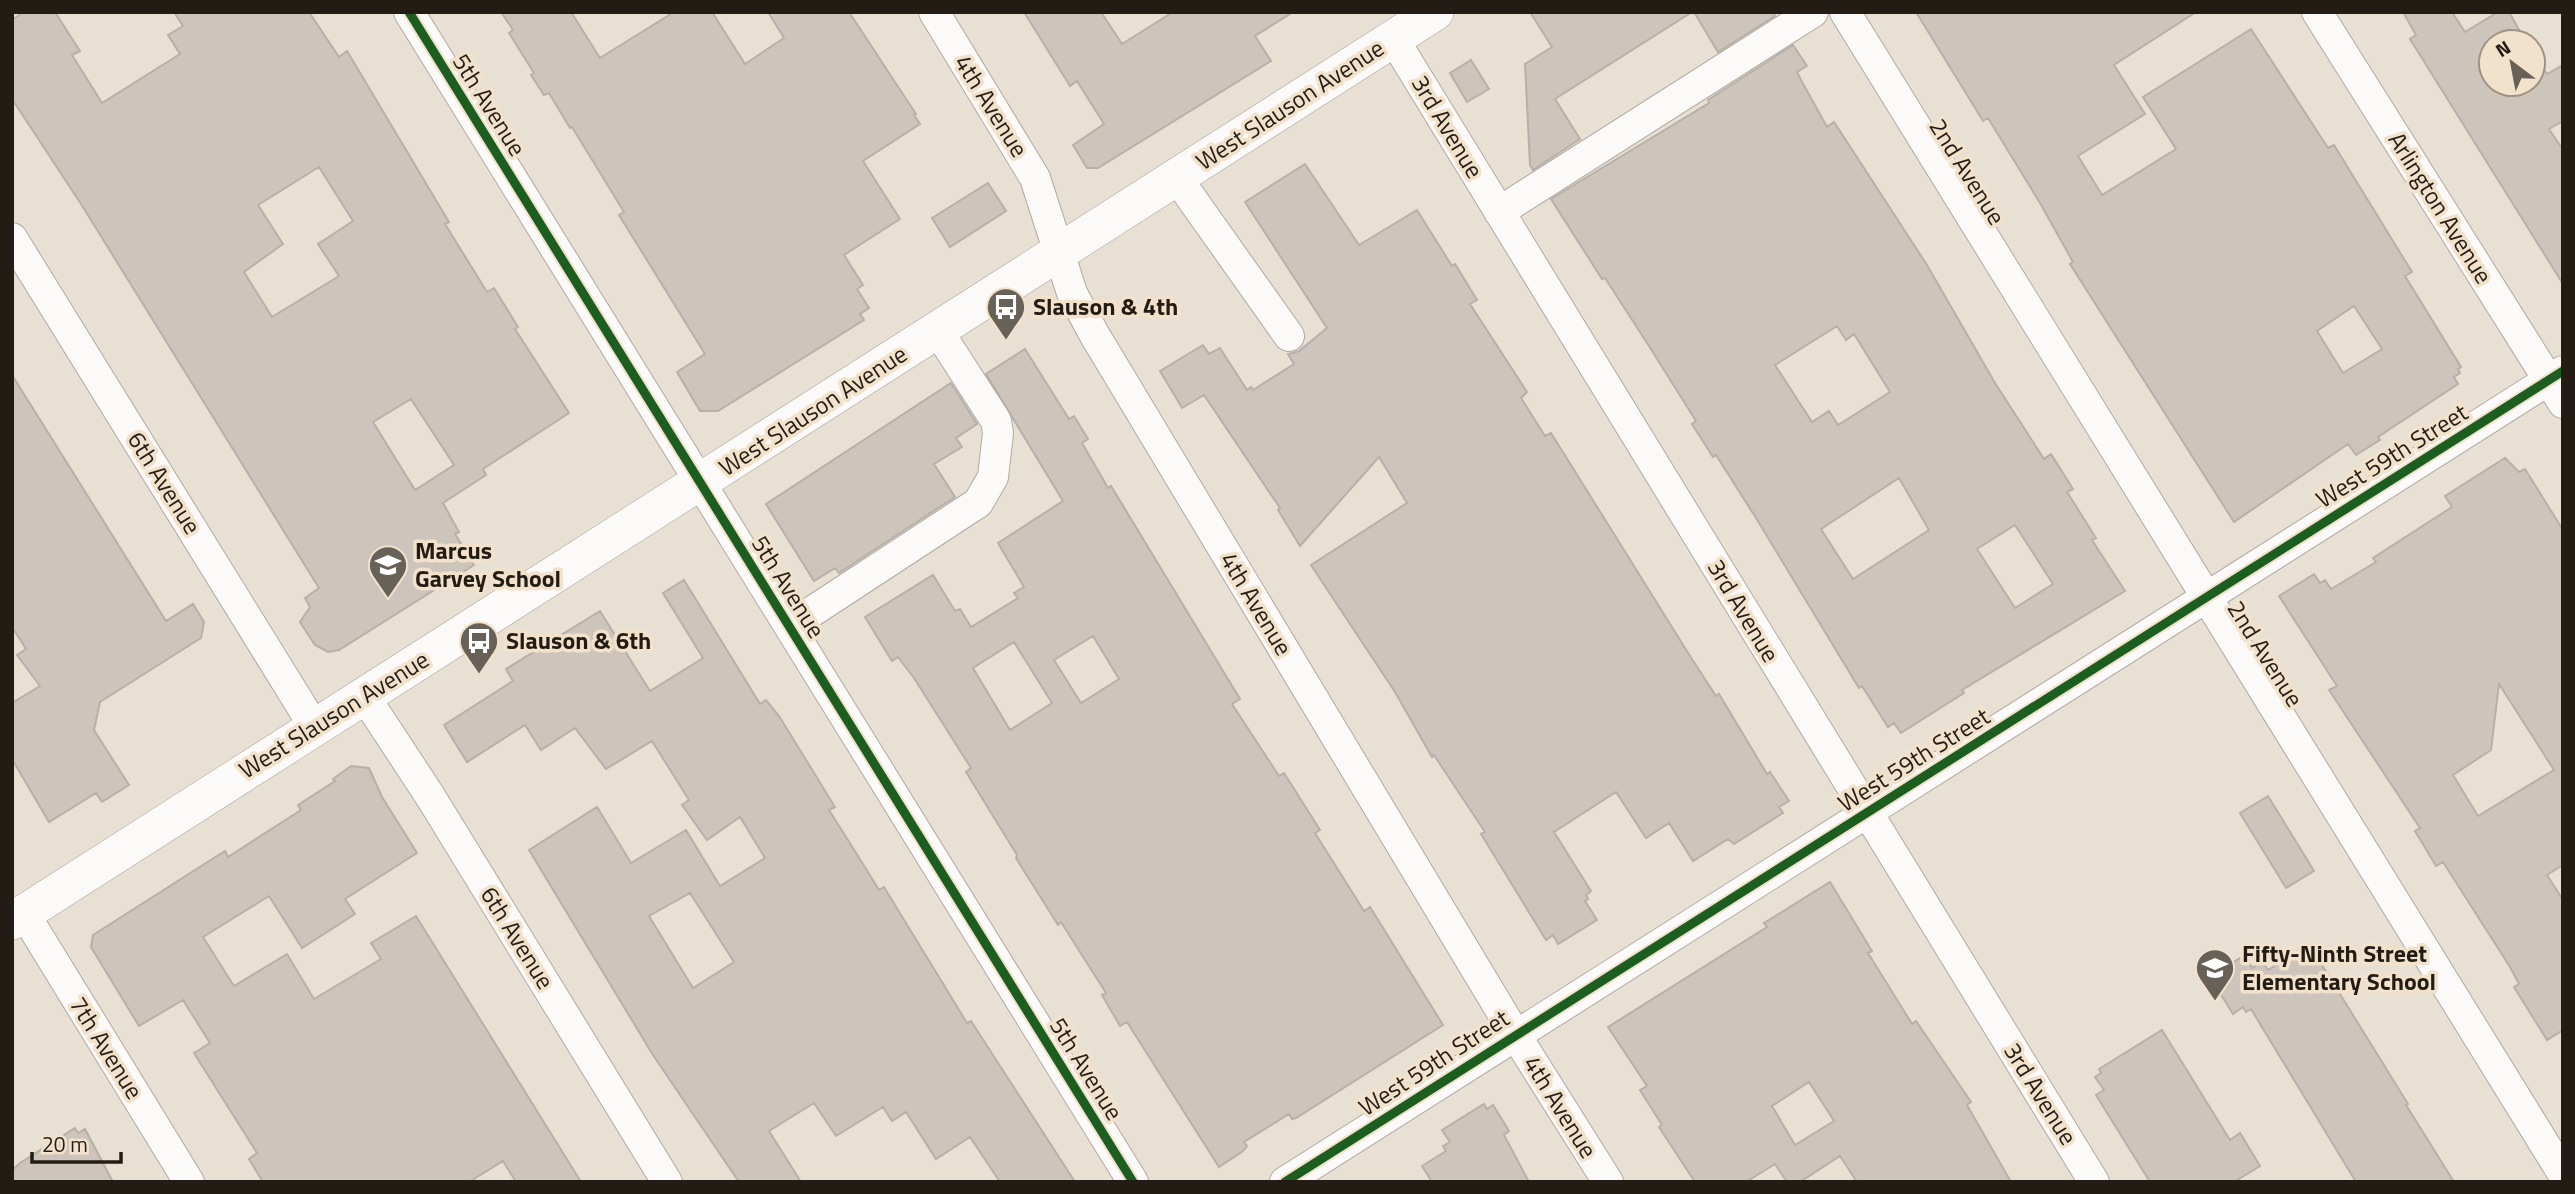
<svg xmlns="http://www.w3.org/2000/svg" width="2575" height="1194" font-family="'Titillium Web',sans-serif">
	<style>
		.building { fill: #cdc4bc; stroke: #b8b0a8; stroke-width: 2; fill-rule: evenodd }
		.lines { fill: none; stroke-linecap: round; stroke-linejoin: round }
		.minor-casing { stroke: #b0a9a0; stroke-width: 32 }
		.major-casing { stroke: #b0a9a0; stroke-width: 38 }
		.minor { stroke: #fcfaf9; stroke-width: 30 }
		.major { stroke: #fcfaf9; stroke-width: 37 }
		.cycleway-casing { stroke: #f2e1cb; stroke-width: 13 }
		.cycleway { stroke: #1b5e20; stroke-width: 9 }
		.labels { text-anchor: middle; stroke-width: 7; stroke-linejoin: round; paint-order: stroke }
		.street-label { font-size: 24px; fill: #221c14; stroke: #f2e1cb }
		.poi-label { font-size: 24px; font-weight: bold; fill: #221c14; stroke: #f2e1cb; text-anchor: start }
	</style>
	<rect width="100%" height="100%" fill="#e9e0d4"/>
	<path class="building" d="M24 12H55L80 51 72 55 102 103 180 54 168 35 183 26 174 12H309L339 57 347 51 449 222 445 224 487 292 494 288 518 327 515 329 569 413 483 469 486 475 443 503 459 532 455 534 474 565 339 650 328 652 315 645 300 622 310 607 305 598 319 588 81 204 12 99V20ZM319 167 353 221 318 244 339 276 272 317 244 272 283 244 258 205ZM411 399 454 465 415 490 373 422Z
		M501 12H571L600 58 674 12H712L745 64 784 38 768 12H849L916 114 914 115 920 124 863 161 900 219 844 255 863 285 857 289 869 308 860 314 864 320 718 411H700L677 372 705 354 619 215 624 212 572 127 570 128 549 93 544 95 531 75 534 73 509 33 513 30Z
		M1024 12H1101L1122 44 1173 12H1293L1255 36 1271 61 1098 168H1087L1073 145 1104 124 1077 81 1070 86Z
		M1530 12H1692L1555 99 1580 139 1533 170 1530 165 1525 64 1552 47Z
		M1694 12H1773L1775 16 1718 52Z
		M1916 12H2196L2114 65 2145 114 2078 156 2102 195 2176 149 2143 97 2251 29 2328 148 2334 145 2412 272 2405 276 2461 367 2458 369 2460 373 2454 377 2458 384 2378 437 2380 440 2356 455 2348 444 2234 522 2070 264 2073 262 2040 203 1988 118 1983 121ZM2354 306 2382 349 2343 373 2317 331Z
		M2403 12H2452L2465 32 2498 12H2509L2526 42H2491V84H2533V53L2547 74 2563 65V121L2549 129 2563 150V284L2410 39 2416 35Z
		M1793 45 1807 66 1797 72 1801 80 1827 127 1834 122 1927 265 1995 383 2044 459 2051 454 2073 489 2067 492 2096 538 2092 540 2125 591 1962 690 1964 693 1901 733 1894 723 1888 727 1862 686 1859 688 1756 518 1716 455 1713 457 1692 424 1696 421 1649 346 1605 278 1602 279 1551 199 1709 103 1708 100ZM1837 326 1846 340 1854 334 1890 392 1838 425 1829 411 1812 422 1775 365ZM1899 478 1929 530 1853 579 1821 529ZM2015 525 2053 584 2015 608 1977 549Z
		M1471 60 1489 89 1467 102 1450 73Z
		M1305 164 1359 245 1417 210 1452 266 1455 264 1477 300 1470 304 1527 392 1521 398 1545 436 1551 433 1690 656 1716 696 1719 694 1767 774 1770 772 1789 801 1779 807 1783 813 1734 844 1728 839 1693 861 1669 823 1646 838 1616 792 1554 832 1591 891 1586 895 1588 899 1585 901 1597 920 1558 944 1553 935 1546 940 1481 834 1485 832 1434 755 1432 757 1395 692 1311 565 1407 503 1379 457 1300 546 1278 510 1280 508 1204 395 1182 408 1160 371 1203 345 1209 354 1220 348 1247 390 1251 387 1253 390 1294 364 1288 354 1299 351 1327 328 1245 202Z
		M988 183 1006 211 950 247 932 218Z
		M1025 349 1069 419 1074 416 1088 439 1082 443 1108 488 1111 486 1240 699 1232 704 1279 776 1284 773 1320 830 1315 833 1364 911 1370 907 1443 1025 1296 1118 1292 1119 1289 1114 1244 1142 1247 1146 1243 1151 1219 1167 1127 1022 1120 1026 1102 995 1106 993 1061 922 1058 925 1016 858 1017 855 966 772 971 768 914 678 898 657 892 661 865 617 933 575 955 611 960 609 971 627 1018 598 1014 593 1024 587 998 543 1063 501 986 374ZM1093 636 1119 679 1081 703 1054 660ZM1014 642 1052 703 1010 730 973 668Z
		M12 375 166 621 193 604 204 622 201 638 100 702 94 730 129 785 102 802 96 793 49 822 12 759V703L40 686 17 655 26 649 12 627Z
		M951 383 977 424 956 438 962 447 934 464 955 497 839 573 835 568 814 581 766 504Z
		M2505 458 2519 472 2525 469 2563 530V865L2547 875 2563 900V1030L2547 1040 2514 987 2519 984 2510 967 2443 862 2436 866 2415 831 2420 828 2329 690 2337 686 2279 596 2314 574 2320 583 2325 580 2331 589 2376 562 2373 558 2452 507 2445 496ZM2499 684 2554 770 2478 816 2453 775 2491 750Z
		M684 580 760 704 766 700 779 716 835 807 829 810 858 856 879 890 884 887 967 1023 971 1021 1075 1182H1000L970 1137 936 1159 906 1112 892 1121 883 1107 836 1136 814 1103 769 1131 801 1182H739L653 1055 529 850 597 807 631 863 686 830 720 886 765 858 740 817 707 840 682 805 689 800 652 741 606 769 575 728 541 750 525 725 467 762 444 725 513 681 506 669 600 611 650 691 703 658 663 593ZM690 893 734 962 693 988 649 916Z
		M351 766 369 768 382 797 417 853 345 899 355 914 302 948 269 896 203 937 234 986 287 954 314 999 381 959 371 943 416 916 581 1182H516L503 1161 469 1182H263L249 1159 257 1153 194 1053 210 1043 183 1000 139 1026 91 947 93 935 225 851 228 857 301 810 298 805 335 781 333 779Z
		M2268 796 2314 871 2286 888 2240 813Z
		M1830 882 1872 951 1868 953 1912 1024 1916 1021 1971 1102 1967 1105 2011 1182H1857L1840 1156 1800 1182H1787L1775 1164 1746 1182H1695L1659 1127 1662 1125 1640 1090 1647 1086 1608 1027 1767 927 1764 923ZM1809 1082 1834 1121 1795 1145 1772 1106Z
		M2309 944 2408 1104 2406 1105 2454 1182H2356L2251 1009 2246 1012 2243 1007 2233 1014 2210 977 2245 955 2252 968 2262 961 2268 970Z
		M2162 1030 2230 1140 2240 1133 2260 1166 2234 1182H2150L2096 1095 2104 1090 2095 1077 2101 1073 2099 1069Z
		M1484 1104 1487 1109 1493 1105 1509 1131 1504 1135 1529 1182H1432L1422 1166 1446 1151 1443 1146 1450 1142 1442 1130Z
		M75 1128 78 1133 85 1129 113 1182H12V1170L20 1163Z"/>
	<g class="lines">
		<g class="minor-casing">
			<path id="minor" d="M409 12 1133 1182
				M934 12 1035 178 1072 293 1094 334 1515 1034 1608 1182
				M1845 12 2563 1174
				M2317 12 2563 403
				M1393 38 2094 1182
				M1177 178 1289 336
				M1499 212 1813 12
				M12 238 315 728
				M790 626 970 508 978 503 993 477 998 433 996 421 938 331
				M365 697 430 796 667 1182
				M24 913 189 1182
				M1285 1182 2563 371"/>
		</g>
		<g class="major-casing">
			<path id="major" d="M12 921 1435 12"/>
		</g>
		<use href="#minor" class="minor"/>
		<use href="#major" class="major"/>
		<g class="cycleway-casing">
			<path id="cycleway" d="M409 12 1133 1182
				M1285 1182 2563 371"/>
		</g>
		<use href="#cycleway" class="cycleway"/>
	</g>
	<defs>
		<g id="bus-pin" transform="scale(2.0125)"><path d="M0 17L-7.5 6A9.5 9.5 0 1 1 7.5 6Z" fill="#686157" stroke="#f2e1cb"/><path d="M-5-6H5V4H4V6H2V4H-2V6H-4V4H-5ZM-3.5-4V0h7V-4ZM-3.5 1.2v1.5H-2V1.2ZM2 1.2v1.5H3.5V1.2Z" fill="#fff"/></g>
		<g id="school-pin" transform="scale(2.0125)"><path d="M0 17L-7.5 6A9.5 9.5 0 1 1 7.5 6Z" fill="#686157" stroke="#f2e1cb"/><path d="M0-5L7-2L0 1L-7-2ZM-4 1L0 2.5L4 1V4Q0 6-4 4Z" fill="#fff"/></g>
	</defs>
	<g fill-rule="evenodd">
		<use href="#bus-pin" x="1006" y="307"/>
		<use href="#school-pin" x="388" y="565"/>
		<use href="#bus-pin" x="479" y="641"/>
		<use href="#school-pin" x="2215" y="968"/>
	</g>
	<g class="labels">
		<g class="street-label">
			<text transform="translate(489 105) rotate(58)" y="8">5th Avenue</text>
			<text transform="translate(1290 105) rotate(-33)" y="8">West Slauson Avenue</text>
			<text transform="translate(991 106) rotate(58)" y="8">4th Avenue</text>
			<text transform="translate(1447 127) rotate(59)" y="8">3rd Avenue</text>
			<text transform="translate(1967 172) rotate(58)" y="8">2nd Avenue</text>
			<text transform="translate(2440 208) rotate(58)" y="8">Arlington Avenue</text>
			<text transform="translate(813 411) rotate(-33)" y="8">West Slauson Avenue</text>
			<text transform="translate(2392 456) rotate(-32)" y="8">West 59th Street</text>
			<text transform="translate(164 483) rotate(58)" y="8">6th Avenue</text>
			<text transform="translate(788 587) rotate(58)" y="8">5th Avenue</text>
			<text transform="translate(1256 604) rotate(59)" y="8">4th Avenue</text>
			<text transform="translate(1743 611) rotate(59)" y="8">3rd Avenue</text>
			<text transform="translate(2265 654) rotate(58)" y="8">2nd Avenue</text>
			<text transform="translate(334 715) rotate(-32)" y="8">West Slauson Avenue</text>
			<text transform="translate(1914 760) rotate(-32)" y="8">West 59th Street</text>
			<text transform="translate(517 938) rotate(58)" y="8">6th Avenue</text>
			<text transform="translate(106 1048) rotate(58)" y="8">7th Avenue</text>
			<text transform="translate(1434 1063) rotate(-33)" y="8">West 59th Street</text>
			<text transform="translate(1086 1069) rotate(58)" y="8">5th Avenue</text>
			<text transform="translate(2040 1094) rotate(58)" y="8">3rd Avenue</text>
			<text transform="translate(1560 1107) rotate(58)" y="8">4th Avenue</text>
		</g>
		<g class="poi-label">
			<text x="1033" y="315">Slauson &amp; 4th</text>
			<text x="415" y="559">Marcus<tspan x="415" dy="28">Garvey School</tspan></text>
			<text x="506" y="649">Slauson &amp; 6th</text>
			<text x="2242" y="962">Fifty-Ninth Street<tspan x="2242" dy="28">Elementary School</tspan></text>
		</g>
	</g>
	<rect width="2575" height="1194" fill="none" stroke="#221c14" stroke-width="28"/>
	<g transform="translate(2512 63) rotate(328)"><circle r="33" fill="#f2e1cb" stroke="#9f9282" stroke-width="2"/>
	<path d="M0-5L12 26L0 18L-12 26Z" fill="#686157"/>
	<text y="-10" font-size="19" font-weight="bold" text-anchor="middle" fill="#221c14">N</text>
	</g>
	<path d="M32 1152v10h89v-10" fill="none" stroke="#221c14" stroke-width="3.5"/>
	<text x="42" y="1152" font-size="21" fill="#221c14" stroke="#f2e1cb" stroke-width="5" paint-order="stroke">20 m</text>
</svg>
